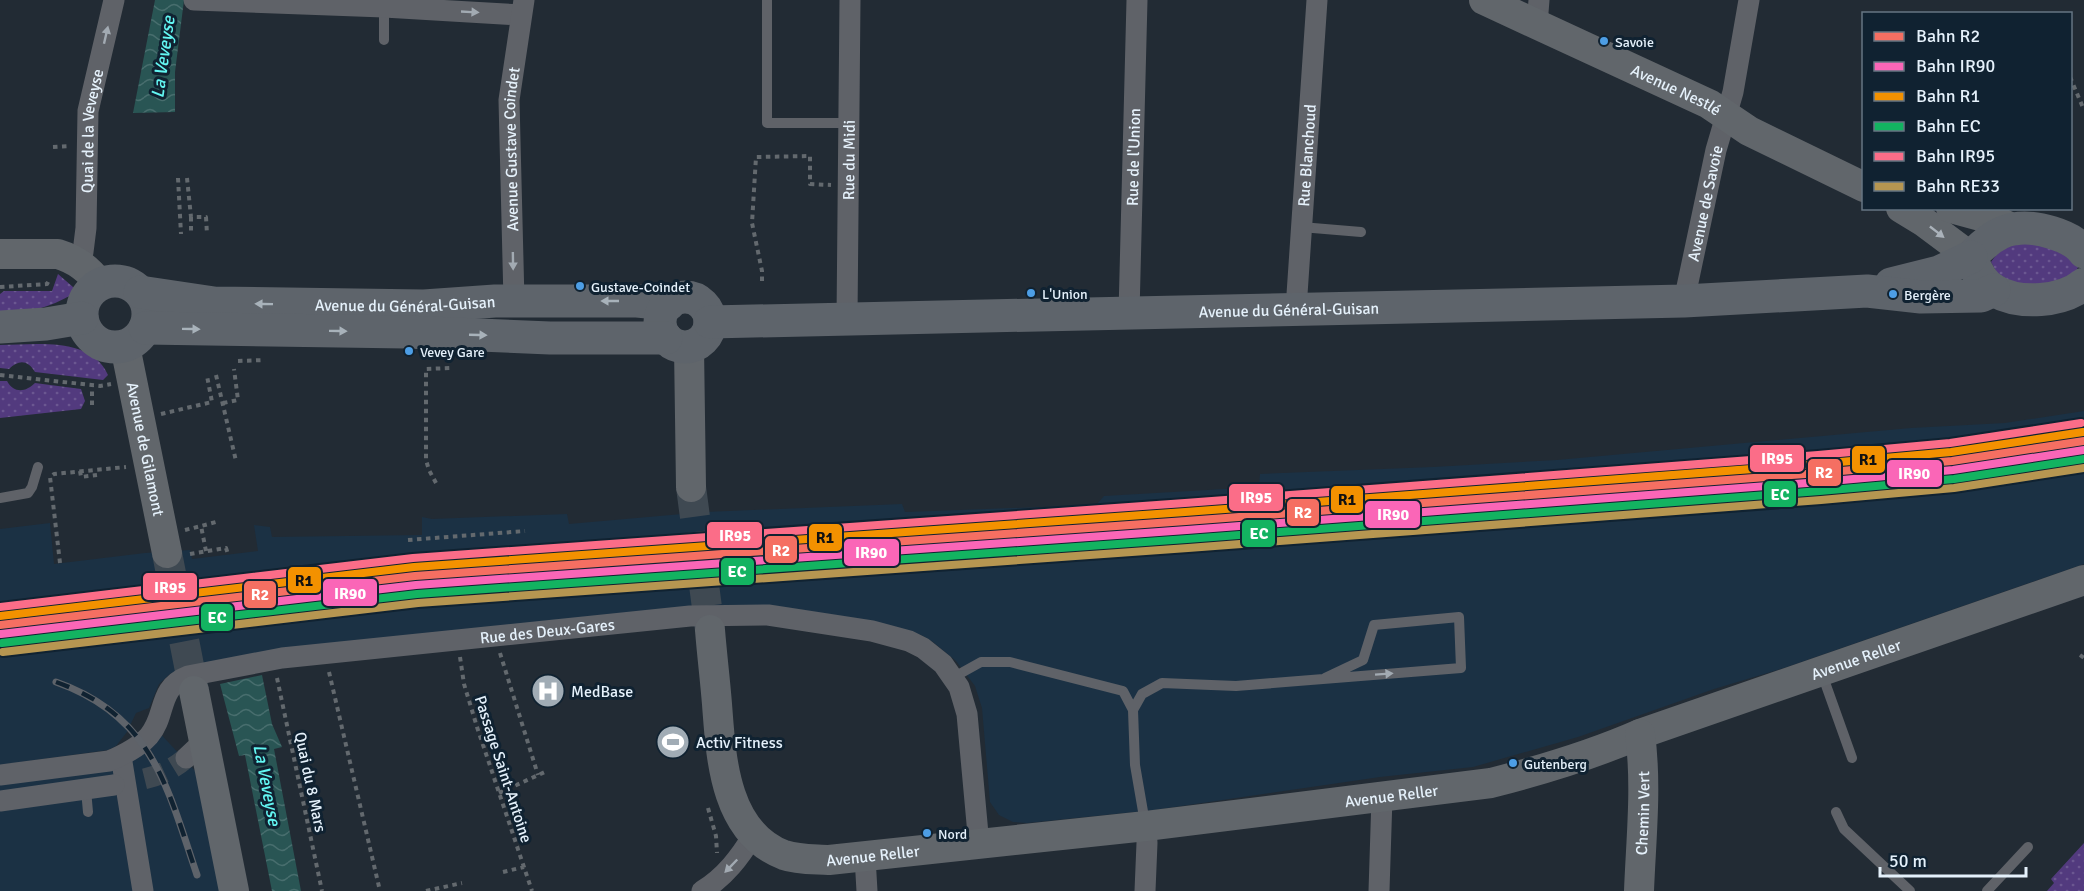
<svg xmlns="http://www.w3.org/2000/svg" width="2084" height="891" font-family="Signika,sans-serif">
	<style>
		.built { fill: #1b3144 }
		.green { fill: url(#green-dots) }
		.water { fill: url(#water-waves) }
		.lines { fill: none; stroke-linecap: round; stroke-linejoin: round }
		.street-tunnel { stroke: #3f4952; stroke-width: 21; stroke-dasharray: 21 10; stroke-linecap: butt }
		.secondary-tunnel { stroke: #3f4952; stroke-width: 30; stroke-dasharray: 30 15; stroke-linecap: butt }
		.path { stroke: #63696e; stroke-width: 4; stroke-dasharray: 4.5 4.5; stroke-linecap: butt }
		.lane { stroke: #5f6268; stroke-width: 10 }
		.street { stroke: #5f6268; stroke-width: 21 }
		.secondary { stroke: #61666b; stroke-width: 30 }
		.primary { stroke: #5e646b; stroke-width: 33 }
		.rail-casing { stroke: #5e636a; stroke-width: 7 }
		.rail { stroke: #102231; stroke-width: 4.5; stroke-dasharray: 14; stroke-linecap: butt }
		.rail-1-casing { stroke: #102231; stroke-width: 12 }
		.rail-2-casing { stroke: #102231; stroke-width: 12 }
		.rail-3-casing { stroke: #102231; stroke-width: 12 }
		.rail-4-casing { stroke: #102231; stroke-width: 12 }
		.rail-5-casing { stroke: #102231; stroke-width: 12 }
		.rail-6-casing { stroke: #102231; stroke-width: 12 }
		.rail-1 { stroke: #f56f62; stroke-width: 8 }
		.rail-2 { stroke: #fa66b7; stroke-width: 8 }
		.rail-3 { stroke: #f39100; stroke-width: 8 }
		.rail-4 { stroke: #13b361; stroke-width: 8 }
		.rail-5 { stroke: #fb6d88; stroke-width: 8 }
		.rail-6 { stroke: #b69651; stroke-width: 8 }
		.oneway { fill: #a2aab2 }
		.oneway2 { fill: #aab2ba }
		.oneway3 { fill: #a8b2ba }
		.bus-dot { fill: #4d9ee5; stroke: #102231; stroke-width: 2 }
		.labels { text-anchor: middle; stroke-width: 6; stroke-linejoin: round; paint-order: stroke }
		.bus-label { font-size: 14px; fill: #e5f1fb; stroke: #102231; text-anchor: start }
		.street-label { font-size: 16px; fill: #e5f1fb; stroke: #102231 }
		.poi-label { font-size: 16px; fill: #e5f1fb; stroke: #102231; text-anchor: start }
		.water-label { font-size: 18px; font-style: italic; fill: #63f7f3; stroke: #102231 }
		.line-badge { stroke: #102231; stroke-width: 2 }
		.badge-label { font-size: 16px; text-anchor: middle; font-weight: bold; fill: #fff }
		.pale-badge-label { font-size: 16px; text-anchor: middle; font-weight: bold; fill: #111 }
	</style>
	<defs>
		<pattern id="green-dots" width="8" height="8" patternUnits="userSpaceOnUse" patternTransform="scale(1.5)"><rect width="8" height="8" fill="#523a7e"/><path d="M2 2h.1M6 6h.1" fill="none" stroke="#6b5791" stroke-width="1.8" stroke-linecap="round"/></pattern>
		<pattern id="water-waves" width="16" height="10" patternUnits="userSpaceOnUse" patternTransform="scale(1.5)"><rect width="16" height="10" fill="#295554"/><path d="M0 5q4-4 8 0t8 0" fill="none" stroke="#486e6e"/></pattern>
	</defs>
	<rect width="100%" height="100%" fill="#222b34"/>
	<path class="built" d="M2084 411V564L1784 668 1714 689 1578 737 1473 767 1380 777 1154 810 1027 823 1013 822 999 815 990 802 982 708 975 686 956 661 933 642 921 635 887 626 823 614 171 673 159 684 149 708 136 713 127 732 116 746 108 750 0 765V529L50 523 54 564 145 553 190 550 192 559 258 551 254 525 270 527 272 537 422 535V517L432 519 567 514 569 524 705 512 902 504 905 512 1096 505 1104 496 1259 487 1260 474 1433 467 1557 460 1911 428 2005 423Z
		M155 728 199 775 223 891H0V775L109 761Z"/>
	<path class="green" d="M2034 241 2076 260 2078 267 2075 274 2056 287 2002 283 1991 262C2003 244 2015 245 2034 241Z
		M58 274 73 287V294C49 308 27 313 0 315V294L4 291H52Z
		M0 345C35 345 91 336 108 375L103 380 35 372C28 360 19 359 9 369L0 368Z
		M0 381H7C14 394 26 392 35 383L81 389 85 401 81 409 0 418Z
		M2084 843V891H2047L2054 883 2051 879Z"/>
	<path class="water" d="M155 0H184L175 72V112L133 113Z
		M262 675 272 724 282 747 274 749 301 891H272L245 755 239 756 220 684Z"/>
	<g class="lines">
		<path class="street-tunnel" d="M114 785C143 779 163 778 186 758"/>
		<path class="secondary-tunnel" d="M691 487 710 630
			M167 553 194 691"/>
		<path class="path" d="M2070 77 2084 110
			M53 147 70 146
			M178 178 181 234
			M187 178 191 217H206L207 234
			M191 217V233
			M762 281V271L752 223 756 157 810 156V184L831 185
			M0 287 47 284 50 278
			M238 361 265 360
			M0 375 100 386 111 384
			M216 375 236 461
			M223 403 238 400 234 369
			M92 405V386
			M161 414 212 402 207 376
			M80 471 81 477 97 475
			M436 483 429 470 426 460V369L450 368
			M185 530 201 526
			M408 540 525 531
			M206 551 201 526 216 522 215 520
			M190 554 226 548 228 554
			M60 563 50 477 54 474 126 467
			M306 606 505 585
			M193 617 202 616V613
			M0 643 6 642
			M500 653 538 775
			M2080 655 2084 658
			M460 657 464 684 477 727 532 891
			M329 672 380 891
			M277 678 322 891
			M499 793 547 771
			M708 808 716 836 717 853
			M503 872 524 867
			M426 891 462 883"/>
		<path class="lane" d="M767 0V123H849
			M384 7V40
			M1301 227 1361 232
			M0 498 28 493 32 487 38 467
			M1822 674 1852 758
			M954 677 981 662H1010L1123 691 1133 710
			M86 790 88 812
			M1836 812 1844 829 1910 891
			M1145 823 1135 765 1133 710 1142 694 1162 683 1236 686 1461 668 1459 617 1374 625 1363 660 1325 678
			M1987 891 2028 847"/>
		<g class="street">
			<path d="M194 0 384 7 521 15"/>
			<path d="M1537 25 1539 0"/>
			<path id="s1" d="M78 261 83 252 86 228 88 111 114 0"/>
			<path id="s2" d="M514 301 509 100 524 0"/>
			<path id="s3" d="M1684 301 1716 150 1733 92 1749 0"/>
			<path id="s4" d="M1296 309 1317 0"/>
			<path id="s5" d="M1129 313 1137 0"/>
			<path id="s6" d="M847 319 850 0"/>
			<path d="M121 756 143 891"/>
			<path d="M186 758 204 741"/>
			<path id="s7" d="M0 775 109 761C123 755 138 748 149 736 167 715 157 688 188 676L282 658 690 616 768 615 872 631 909 641 923 648 943 664 959 687 967 714 979 845"/>
			<path d="M0 801 114 785"/>
			<path d="M865 857 867 891"/>
			<path d="M702 891C725 877 740 857 754 834"/>
			<path d="M1145 891 1147 843 1146 826"/>
			<path d="M1379 891 1382 797"/>
		</g>
		<g class="secondary">
			<path id="s8" d="M1484 0 1709 104 1749 131 1864 187"/>
			<path d="M1901 208 1924 222 1971 257"/>
			<path d="M1951 208 1995 220 2014 229"/>
			<path d="M0 254H58C77 260 88 269 100 284"/>
			<path id="s9" d="M125 346 167 553"/>
			<path d="M689 347 691 487"/>
			<path id="s10" d="M710 630C712 655 715 679 717 704 721 757 724 832 784 855 798 860 815 859 829 860L1146 826 1491 783C1542 770 1592 755 1640 734L2084 580"/>
			<path d="M194 691 234 891"/>
			<path id="s11" d="M1639 891C1641 839 1647 786 1640 734"/>
		</g>
		<g class="primary">
			<path d="M2084 252C2072 235 2034 225 2014 229 1998 231 1982 245 1971 257 1976 271 1982 284 1995 291 2020 305 2062 302 2084 284"/>
			<circle cx="115" cy="314" r="33"/>
			<path d="M1891 284 1939 272 1971 257"/>
			<path id="s12" d="M140 292 214 303 424 306 495 301H637L669 304"/>
			<circle cx="685" cy="322" r="25"/>
			<path id="s13" d="M710 322 1684 301 1867 291 1921 297 1981 296 1994 290"/>
			<path d="M0 327 46 324 82 318"/>
			<path d="M145 328 406 332 550 338H666"/>
		</g>
		<g class="rail-casing">
			<path id="rail" d="M56 682C153 716 167 787 197 875"/>
		</g>
		<use href="#rail" class="rail"/>
		<g class="rail-1-casing">
			<path id="rail-1" d="M0 625 415 576 1186 521 1819 473 1952 461 2084 441"/>
		</g>
		<g class="rail-2-casing">
			<path id="rail-2" d="M1 634 416 585 1187 530 1820 482 1953 470 2084 450"/>
		</g>
		<g class="rail-3-casing">
			<path id="rail-3" d="M0 616 414 567 1185 512 1818 464 1951 452 2083 432"/>
		</g>
		<g class="rail-4-casing">
			<path id="rail-4" d="M2 643 417 594 1187 539 1820 491 1954 479 2084 459"/>
		</g>
		<g class="rail-5-casing">
			<path id="rail-5" d="M0 607 413 558 1185 503 1818 455 1950 443 2081 423"/>
		</g>
		<g class="rail-6-casing">
			<path id="rail-6" d="M3 652 418 603 1188 548 1821 500 1954 488 2084 468"/>
		</g>
		<use href="#rail-1" class="rail-1"/>
		<use href="#rail-2" class="rail-2"/>
		<use href="#rail-3" class="rail-3"/>
		<use href="#rail-4" class="rail-4"/>
		<use href="#rail-5" class="rail-5"/>
		<use href="#rail-6" class="rail-6"/>
	</g>
	<defs><path id="oneway-solid" d="M-6-.8H1V-3.2L6.5 0L1 3.2V.8H-6Z" transform="scale(1.5)"/></defs>
	<g class="oneway">
		<use href="#oneway-solid" transform="translate(470 12) rotate(3)"/>
		<use href="#oneway-solid" transform="translate(106 35) rotate(-77)"/>
		<use href="#oneway-solid" transform="translate(513 261) rotate(89)"/>
		<use href="#oneway-solid" transform="translate(1384 674) rotate(-4)"/>
		<use href="#oneway-solid" transform="translate(731 866) rotate(134)"/>
	</g>
	<use class="oneway2" href="#oneway-solid" transform="translate(1937 232) rotate(38)"/>
	<g class="oneway3">
		<use href="#oneway-solid" transform="translate(610 301) rotate(-180)"/>
		<use href="#oneway-solid" transform="translate(264 304) rotate(-179)"/>
		<use href="#oneway-solid" transform="translate(191 329) rotate(1)"/>
		<use href="#oneway-solid" transform="translate(338 331) rotate(1)"/>
		<use href="#oneway-solid" transform="translate(478 335) rotate(2)"/>
	</g>
	<defs>
		<g id="hospital-disc" transform="scale(1.725)"><circle r="9.5" fill="#a1acb5" stroke="#102231"/><path d="M-5-5h3v3.5h4V-5h3V5h-3V1.5h-4V5h-3Z" fill="#fff"/></g>
		<g id="stadium-disc" transform="scale(1.725)"><circle r="9.5" fill="#a1acb5" stroke="#102231"/><path d="M0-5a6.5 5 0 1 0 0 10a6.5 5 0 1 0 0-10ZM-3.5-1.8h7v3.6h-7Z" fill="#fff"/></g>
	</defs>
	<g fill-rule="evenodd">
		<use href="#hospital-disc" x="548" y="691"/>
		<use href="#stadium-disc" x="673" y="742"/>
	</g>
	<g class="bus-dot">
		<circle cx="1604" cy="41" r="5"/>
		<circle cx="580" cy="286" r="5"/>
		<circle cx="1031" cy="293" r="5"/>
		<circle cx="1893" cy="294" r="5"/>
		<circle cx="409" cy="351" r="5"/>
		<circle cx="1513" cy="763" r="5"/>
		<circle cx="927" cy="833" r="5"/>
	</g>
	<g class="labels">
		<g class="bus-label">
			<text x="1615" y="47">Savoie</text>
			<text x="591" y="292">Gustave-Coindet</text>
			<text x="1042" y="299">L'Union</text>
			<text x="1904" y="300">Bergère</text>
			<text x="420" y="357">Vevey Gare</text>
			<text x="1524" y="769">Gutenberg</text>
			<text x="938" y="839">Nord</text>
		</g>
		<g class="street-label">
			<text dy="6" stroke="none"><textPath href="#s8" startOffset="212">Avenue Nestlé</textPath></text>
			<text dy="6" stroke="none"><textPath href="#s1" startOffset="132">Quai de la Veveyse</textPath></text>
			<text dy="6" stroke="none"><textPath href="#s2" startOffset="152">Avenue Gustave Coindet</textPath></text>
			<text dy="6" stroke="none"><textPath href="#s4" startOffset="154">Rue Blanchoud</textPath></text>
			<text dy="6" stroke="none"><textPath href="#s5" startOffset="156">Rue de l'Union</textPath></text>
			<text dy="6" stroke="none"><textPath href="#s6" startOffset="159">Rue du Midi</textPath></text>
			<text dy="6" stroke="none"><textPath href="#s3" startOffset="100">Avenue de Savoie</textPath></text>
			<text dy="6" stroke="none"><textPath href="#s12" startOffset="266">Avenue du Général-Guisan</textPath></text>
			<text dy="6" stroke="none"><textPath href="#s13" startOffset="579">Avenue du Général-Guisan</textPath></text>
			<text dy="6" stroke="none"><textPath href="#s9" startOffset="105">Avenue de Gilamont</textPath></text>
			<text dy="6" stroke="none"><textPath href="#s7" startOffset="594">Rue des Deux-Gares</textPath></text>
			<text dy="6" stroke="none"><textPath href="#s10" startOffset="1347">Avenue Reller</textPath></text>
			<text transform="translate(504 769) rotate(72)" y="6">Passage Saint-Antoine</text>
			<text transform="translate(311 782) rotate(78)" y="6">Quai du 8 Mars</text>
			<text dy="6" stroke="none"><textPath href="#s10" startOffset="861">Avenue Reller</textPath></text>
			<text dy="6" stroke="none"><textPath href="#s11" startOffset="78">Chemin Vert</textPath></text>
			<text dy="6" stroke="none"><textPath href="#s10" startOffset="339">Avenue Reller</textPath></text>
		</g>
		<g class="poi-label">
			<text x="571" y="697">MedBase</text>
			<text x="696" y="748">Activ Fitness</text>
		</g>
		<g class="water-label">
			<text transform="translate(163 57) rotate(-82)" y="6">La Veveyse</text>
			<text transform="translate(267 785) rotate(79)" y="6">La Veveyse</text>
		</g>
	</g>
	<g class="line-badge">
		<rect x="1749" y="444" width="56" height="29" rx="6" fill="#fb6d88"/>
		<rect x="1851" y="445" width="35" height="29" rx="6" fill="#f39100"/>
		<rect x="1807" y="458" width="35" height="29" rx="6" fill="#f56f62"/>
		<rect x="1886" y="459" width="57" height="29" rx="6" fill="#fa66b7"/>
		<rect x="1763" y="480" width="34" height="28" rx="6" fill="#13b361"/>
		<rect x="1228" y="483" width="56" height="29" rx="6" fill="#fb6d88"/>
		<rect x="1330" y="485" width="34" height="29" rx="6" fill="#f39100"/>
		<rect x="1286" y="498" width="34" height="29" rx="6" fill="#f56f62"/>
		<rect x="1364" y="500" width="57" height="29" rx="6" fill="#fa66b7"/>
		<rect x="1241" y="519" width="35" height="29" rx="6" fill="#13b361"/>
		<rect x="706" y="521" width="57" height="28" rx="6" fill="#fb6d88"/>
		<rect x="808" y="523" width="35" height="29" rx="6" fill="#f39100"/>
		<rect x="764" y="535" width="34" height="29" rx="6" fill="#f56f62"/>
		<rect x="843" y="538" width="57" height="29" rx="6" fill="#fa66b7"/>
		<rect x="720" y="557" width="35" height="29" rx="6" fill="#13b361"/>
		<rect x="287" y="566" width="35" height="28" rx="6" fill="#f39100"/>
		<rect x="142" y="572" width="56" height="29" rx="6" fill="#fb6d88"/>
		<rect x="322" y="578" width="56" height="29" rx="6" fill="#fa66b7"/>
		<rect x="243" y="580" width="34" height="29" rx="6" fill="#f56f62"/>
		<rect x="200" y="603" width="34" height="29" rx="6" fill="#13b361"/>
	</g>
	<g class="badge-label">
		<text x="1777" y="464">IR95</text>
		<text x="1824" y="478">R2</text>
		<text x="1914" y="479">IR90</text>
		<text x="1780" y="500">EC</text>
		<text x="1256" y="503">IR95</text>
		<text x="1303" y="518">R2</text>
		<text x="1393" y="520">IR90</text>
		<text x="1259" y="539">EC</text>
		<text x="735" y="541">IR95</text>
		<text x="781" y="556">R2</text>
		<text x="871" y="558">IR90</text>
		<text x="737" y="577">EC</text>
		<text x="170" y="593">IR95</text>
		<text x="350" y="599">IR90</text>
		<text x="260" y="600">R2</text>
		<text x="217" y="623">EC</text>
	</g>
	<g class="pale-badge-label">
		<text x="1868" y="465">R1</text>
		<text x="1347" y="505">R1</text>
		<text x="825" y="543">R1</text>
		<text x="304" y="586">R1</text>
	</g>
	<rect x="1862" y="12" width="210" height="198" fill="#102231" stroke="#657582" stroke-width="1.5"/>
	<rect x="1874" y="32" width="30" height="9" fill="#f56f62" stroke="#657582" stroke-width="1.5"/>
	<text x="1916" y="42" font-size="18" fill="#e5f1fb">Bahn R2</text>
	<rect x="1874" y="62" width="30" height="9" fill="#fa66b7" stroke="#657582" stroke-width="1.5"/>
	<text x="1916" y="72" font-size="18" fill="#e5f1fb">Bahn IR90</text>
	<rect x="1874" y="92" width="30" height="9" fill="#f39100" stroke="#657582" stroke-width="1.5"/>
	<text x="1916" y="102" font-size="18" fill="#e5f1fb">Bahn R1</text>
	<rect x="1874" y="122" width="30" height="9" fill="#13b361" stroke="#657582" stroke-width="1.5"/>
	<text x="1916" y="132" font-size="18" fill="#e5f1fb">Bahn EC</text>
	<rect x="1874" y="152" width="30" height="9" fill="#fb6d88" stroke="#657582" stroke-width="1.5"/>
	<text x="1916" y="162" font-size="18" fill="#e5f1fb">Bahn IR95</text>
	<rect x="1874" y="182" width="30" height="9" fill="#b69651" stroke="#657582" stroke-width="1.5"/>
	<text x="1916" y="192" font-size="18" fill="#e5f1fb">Bahn RE33</text>
	<path d="M1880 867v9h146v-9" fill="none" stroke="#e5f1fb" stroke-width="3"/>
	<text x="1889" y="867" font-size="18" fill="#e5f1fb" stroke="#102231" stroke-width="4.5" paint-order="stroke">50 m</text>
</svg>
